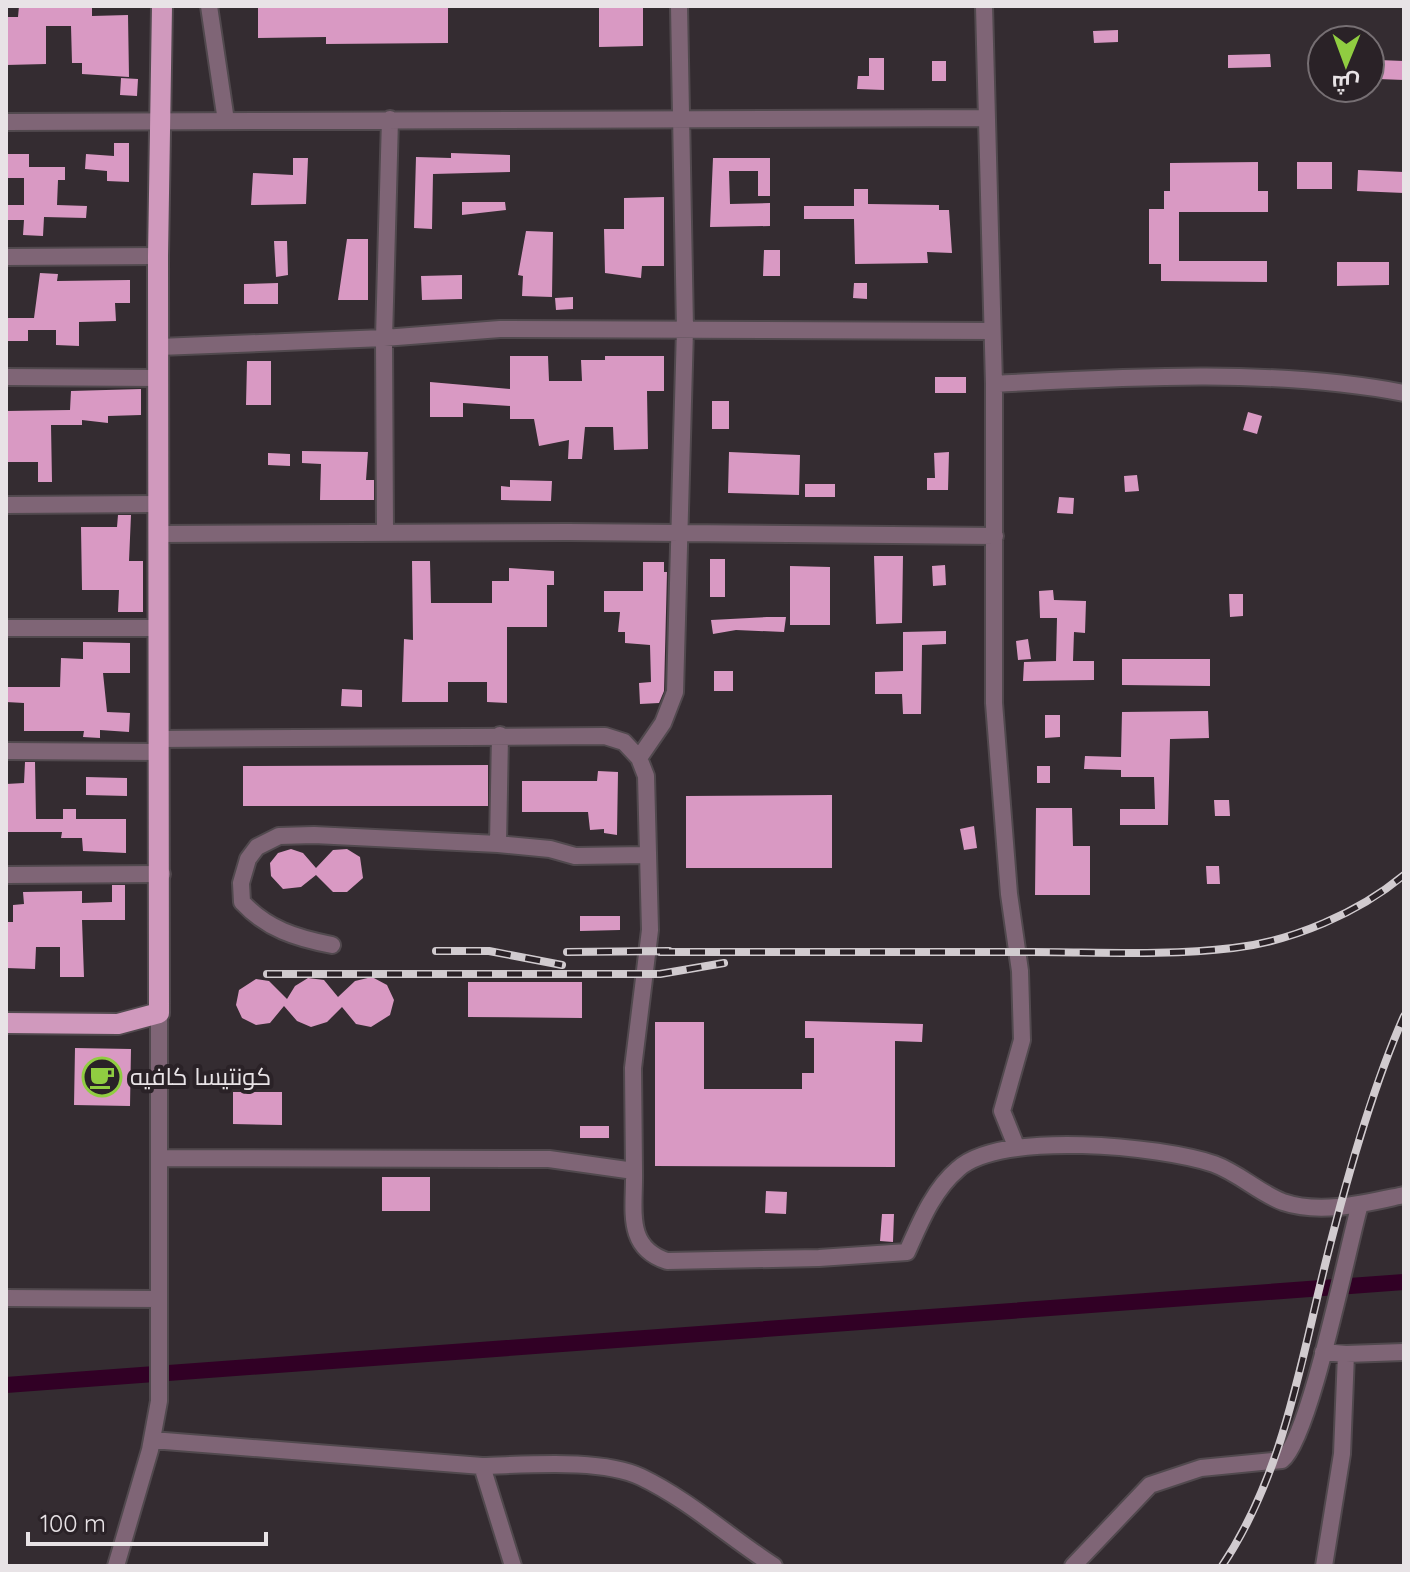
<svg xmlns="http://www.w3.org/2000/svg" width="1410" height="1572" font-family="Quicksand,Cairo,sans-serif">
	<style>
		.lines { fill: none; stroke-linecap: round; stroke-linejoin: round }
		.canal { stroke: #310025; stroke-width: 16 }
		.building { fill: #d999c3 }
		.minor-casing { stroke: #51494e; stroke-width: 20 }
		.major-casing { stroke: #51494e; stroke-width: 24 }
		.minor { stroke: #7f6576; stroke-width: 16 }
		.major { stroke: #d099bd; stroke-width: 20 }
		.rail-casing { stroke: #d1cbcf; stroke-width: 8 }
		.rail { stroke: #2a2227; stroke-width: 5; stroke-dasharray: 15; stroke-linecap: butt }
		.labels { text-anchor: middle; stroke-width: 8; stroke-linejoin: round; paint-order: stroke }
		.poi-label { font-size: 24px; fill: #e8e3e6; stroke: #2a2227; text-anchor: start }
	</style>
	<rect width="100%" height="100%" fill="#342c31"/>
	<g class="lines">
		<path class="canal" d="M6 1385 1404 1282"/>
	</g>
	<path class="building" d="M19 6H92V16L128 15 129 77 82 74V63H72L71 26H46V64L6 65V17H18Z
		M258 6H448V43L326 44V37L258 38Z
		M599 6H643V46L599 47Z
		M1118 30V42L1094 43 1093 31Z
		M1270 54 1271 67 1228 68V55Z
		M869 58H884V90L857 89 858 76H869Z
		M1379 60 1404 61V80L1378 79Z
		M932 61H946V81H932Z
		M121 78 138 79 137 96 120 95Z
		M114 143H129V182L107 181V171L85 169 86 154 114 156Z
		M451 153 510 155V172L433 174 432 229 414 228 416 157 451 158Z
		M8 154H29V167H65V180H58L57 205 87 206 86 218 44 217 43 236 23 235 24 220H6V205H24V178H8Z
		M293 158H308L306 204 251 205 253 173 293 175Z
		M713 158H770V196H758V171H729L730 204 770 203V226L710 227Z
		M1258 162V191H1268V212H1179V261H1267V282L1161 281V264H1149V209H1164V191H1170V163Z
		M1297 162H1332V189H1297Z
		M1358 170 1404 172V193L1357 191Z
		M854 189H868V204L939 205V210H949L952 253 927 252 928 263 855 264 854 219H804V206H854Z
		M664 197V266H642L641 278 605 273 604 229H624V198Z
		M462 202H505L506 210 462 215Z
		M526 231 553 232 552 297 522 296 523 276 518 275Z
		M347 239H368V300H338Z
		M274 241H287L288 275 276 277Z
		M764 250H780V276H763Z
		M1337 262H1389V285L1337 286Z
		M40 273 58 274 57 281 130 280V303H115L116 321 79 322V346L56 345V330H28V341H6V318H34Z
		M462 275V299L422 300 421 276Z
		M278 283V304H244V284Z
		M854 283H867V299L853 298Z
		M573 297V309L556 310 555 298Z
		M510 356H548L549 381H582L581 360H605V356H664V391H647L648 449 614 450 613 427H585L582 459H568L569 440 539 446 534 419H510V406L463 403V417H430V382L510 389Z
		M247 361H271V405H246Z
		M935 377H966V393H935Z
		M141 389V415L108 416V423L82 420V425H51L52 482H38V462H6V411L70 410 71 391Z
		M712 401H729V429H712Z
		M1248 412 1262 416 1257 434 1243 430Z
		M302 451 368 452 366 480H374V500H320L321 464 302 463Z
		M729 452 800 455 799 495 728 493Z
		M949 452 948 490H927V478H935L934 453Z
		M268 453 290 454V466L268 465Z
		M1137 475 1139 491 1125 492 1124 476Z
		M510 480 552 481 551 501 501 500V486L510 487Z
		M805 484H835V497H805Z
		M1059 497 1074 498 1073 514 1057 513Z
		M118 515H131L129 561H143V612H118L119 590H82L81 527H117Z
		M874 556H903L902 623 876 624Z
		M710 559H725V597H710Z
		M412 561H430L431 603H492V581H509V568L554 571V585H547V627H507V703L487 702V682H448V702H402L404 639 413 640Z
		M643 562H664V572H667L664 691 659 703 640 704 639 683 651 682 650 645 625 643V632H618L620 612H604V591H643Z
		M945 565 946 585 933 586 932 566Z
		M790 566 830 567V625H790Z
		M1053 590 1054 600 1086 601 1085 633 1074 632 1073 661H1094V680L1023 681 1024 662 1056 661 1057 618H1040L1039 591Z
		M1229 594H1243V616L1230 617Z
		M767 617H786L784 632 736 630 713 634 711 620Z
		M946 631V644L922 645 921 714H903L902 694H875V672L903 671V632Z
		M1028 639 1031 659 1018 660 1016 641Z
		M83 642 130 643V673H103L107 712 130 713 129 732 100 730V738L83 737 84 731H24V703L6 702V687H60L61 658 83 659Z
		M1122 659H1210V686L1122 685Z
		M714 671H733V691H714Z
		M342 689 362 690V707L341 706Z
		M1208 711 1209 738 1170 739 1168 825H1120V809H1155L1154 777H1121V770L1084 769 1085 756 1121 757 1122 712Z
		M1045 715H1060V737L1045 738Z
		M25 762H35L36 819H63V809H76V819H126V853L83 851 82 838H61L62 832H6V784L24 783Z
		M488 765V806H243V766Z
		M1037 766H1050V783H1037Z
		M598 771 618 772 617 835 604 833V829L590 830 588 812H522V781H597Z
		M86 777 127 778V796L86 795Z
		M832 795V868H686V796Z
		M1214 800H1229L1230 816H1215Z
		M1036 808H1072L1073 846H1090V895H1035Z
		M974 826 977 848 964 850 960 829Z
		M291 849 303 853 316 868 333 850 347 849 360 857 363 878 347 892H333L316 875 301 887 283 889 271 876 270 863 278 853Z
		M1206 866H1219L1220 884H1207Z
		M112 885H125V920H82L84 977H60V947H36L35 969 6 968V922H13V905L24 904 23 892 82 891V903L112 902Z
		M580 916H620V930L580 931Z
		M372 977 387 985 394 1000 390 1015 371 1027 356 1024 342 1007 327 1022 311 1027 297 1021 284 1006 270 1023 256 1025 242 1018 236 1005 239 990 256 979 269 981 287 999 295 986 308 978 324 980 338 997 355 981Z
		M468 982H582V1018L468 1017Z
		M805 1021 923 1024 922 1042 895 1041V1167L655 1166V1022H704V1089H802V1073H814V1038H805Z
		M75 1048 131 1049 130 1106 74 1105Z
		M233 1092H282V1125L233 1124Z
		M580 1126H609V1138H580Z
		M382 1177H430V1211H382Z
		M766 1191 787 1192 786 1214 765 1213Z
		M882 1214H894L893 1242 880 1241Z"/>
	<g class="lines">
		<g class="minor-casing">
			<path id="minor" d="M209 6 226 121
				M984 6 994 384V703L1009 894 1020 971 1022 1040 1002 1111 1016 1146
				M6 122 984 118
				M6 257 158 256
				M159 347 384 338 500 329 992 331
				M6 377 159 378
				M994 384C1125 377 1274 368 1404 393
				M6 505 158 504
				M385 533 384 338 390 119
				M159 534 568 532 995 536
				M6 628H160
				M159 739 605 736 624 742 639 758 646 776 650 930 633 1068 634 1171
				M6 751 160 752
				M639 758 663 723 675 692 685 329 679 6
				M498 844 500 735
				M6 875 162 874
				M332 945C296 938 267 929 242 902L241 883 248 859 257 847 279 836 314 835 498 844 550 849 575 856 648 855
				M159 1158 549 1159 634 1171C635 1208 624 1247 667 1261L819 1258 907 1252C920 1223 933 1190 958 1169 1002 1130 1160 1146 1214 1164 1239 1173 1259 1193 1283 1202 1321 1215 1366 1203 1404 1195
				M6 1298 157 1299
				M1323 1352 1346 1354 1342 1454 1324 1566
				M1346 1354 1404 1352
				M152 1440 482 1466C526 1465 601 1458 641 1477 689 1500 729 1537 774 1566
				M482 1466 513 1566
				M116 1566 150 1450 159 1401V1013
				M1073 1566 1150 1485 1201 1468 1282 1460C1310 1438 1347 1250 1360 1204"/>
		</g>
		<g class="major-casing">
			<path id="major" d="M6 1023 118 1024 159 1013 158 256 162 6"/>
		</g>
		<use href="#minor" class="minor"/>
		<use href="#major" class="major"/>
		<g class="rail-casing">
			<path id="rail" d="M436 951H489L562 965
				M567 952 669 951
				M660 952C784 952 908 952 1032 952 1098 952 1166 956 1233 948 1293 941 1358 913 1404 875
				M267 974H660L724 963
				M1222 1566C1283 1475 1300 1365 1326 1261 1346 1181 1371 1091 1404 1016"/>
		</g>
		<use href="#rail" class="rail"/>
	</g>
	<defs>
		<g id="cafe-ring" transform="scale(2)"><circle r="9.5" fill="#2a2227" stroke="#90cd41" stroke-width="1.5"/><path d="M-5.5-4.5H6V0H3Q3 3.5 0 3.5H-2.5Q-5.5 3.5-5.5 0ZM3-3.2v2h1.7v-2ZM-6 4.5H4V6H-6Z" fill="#90cd41"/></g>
	</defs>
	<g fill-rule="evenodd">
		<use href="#cafe-ring" x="102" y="1077"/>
	</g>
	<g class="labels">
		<g class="poi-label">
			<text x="130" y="1085">كونتيسا كافيه</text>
		</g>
	</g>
	<rect width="1410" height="1572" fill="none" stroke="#e8e3e6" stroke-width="16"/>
	<g transform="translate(1346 64) rotate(181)"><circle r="38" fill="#2a2227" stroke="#766f73" stroke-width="2"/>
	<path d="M0-6L14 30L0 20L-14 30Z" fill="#90cd41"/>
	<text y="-12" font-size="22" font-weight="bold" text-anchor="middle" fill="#e8e3e6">ش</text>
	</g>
	<path d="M28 1532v12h238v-12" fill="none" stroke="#e8e3e6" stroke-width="4"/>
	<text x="40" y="1532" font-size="24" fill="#e8e3e6" stroke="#2a2227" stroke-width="6" paint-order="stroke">100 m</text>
</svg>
